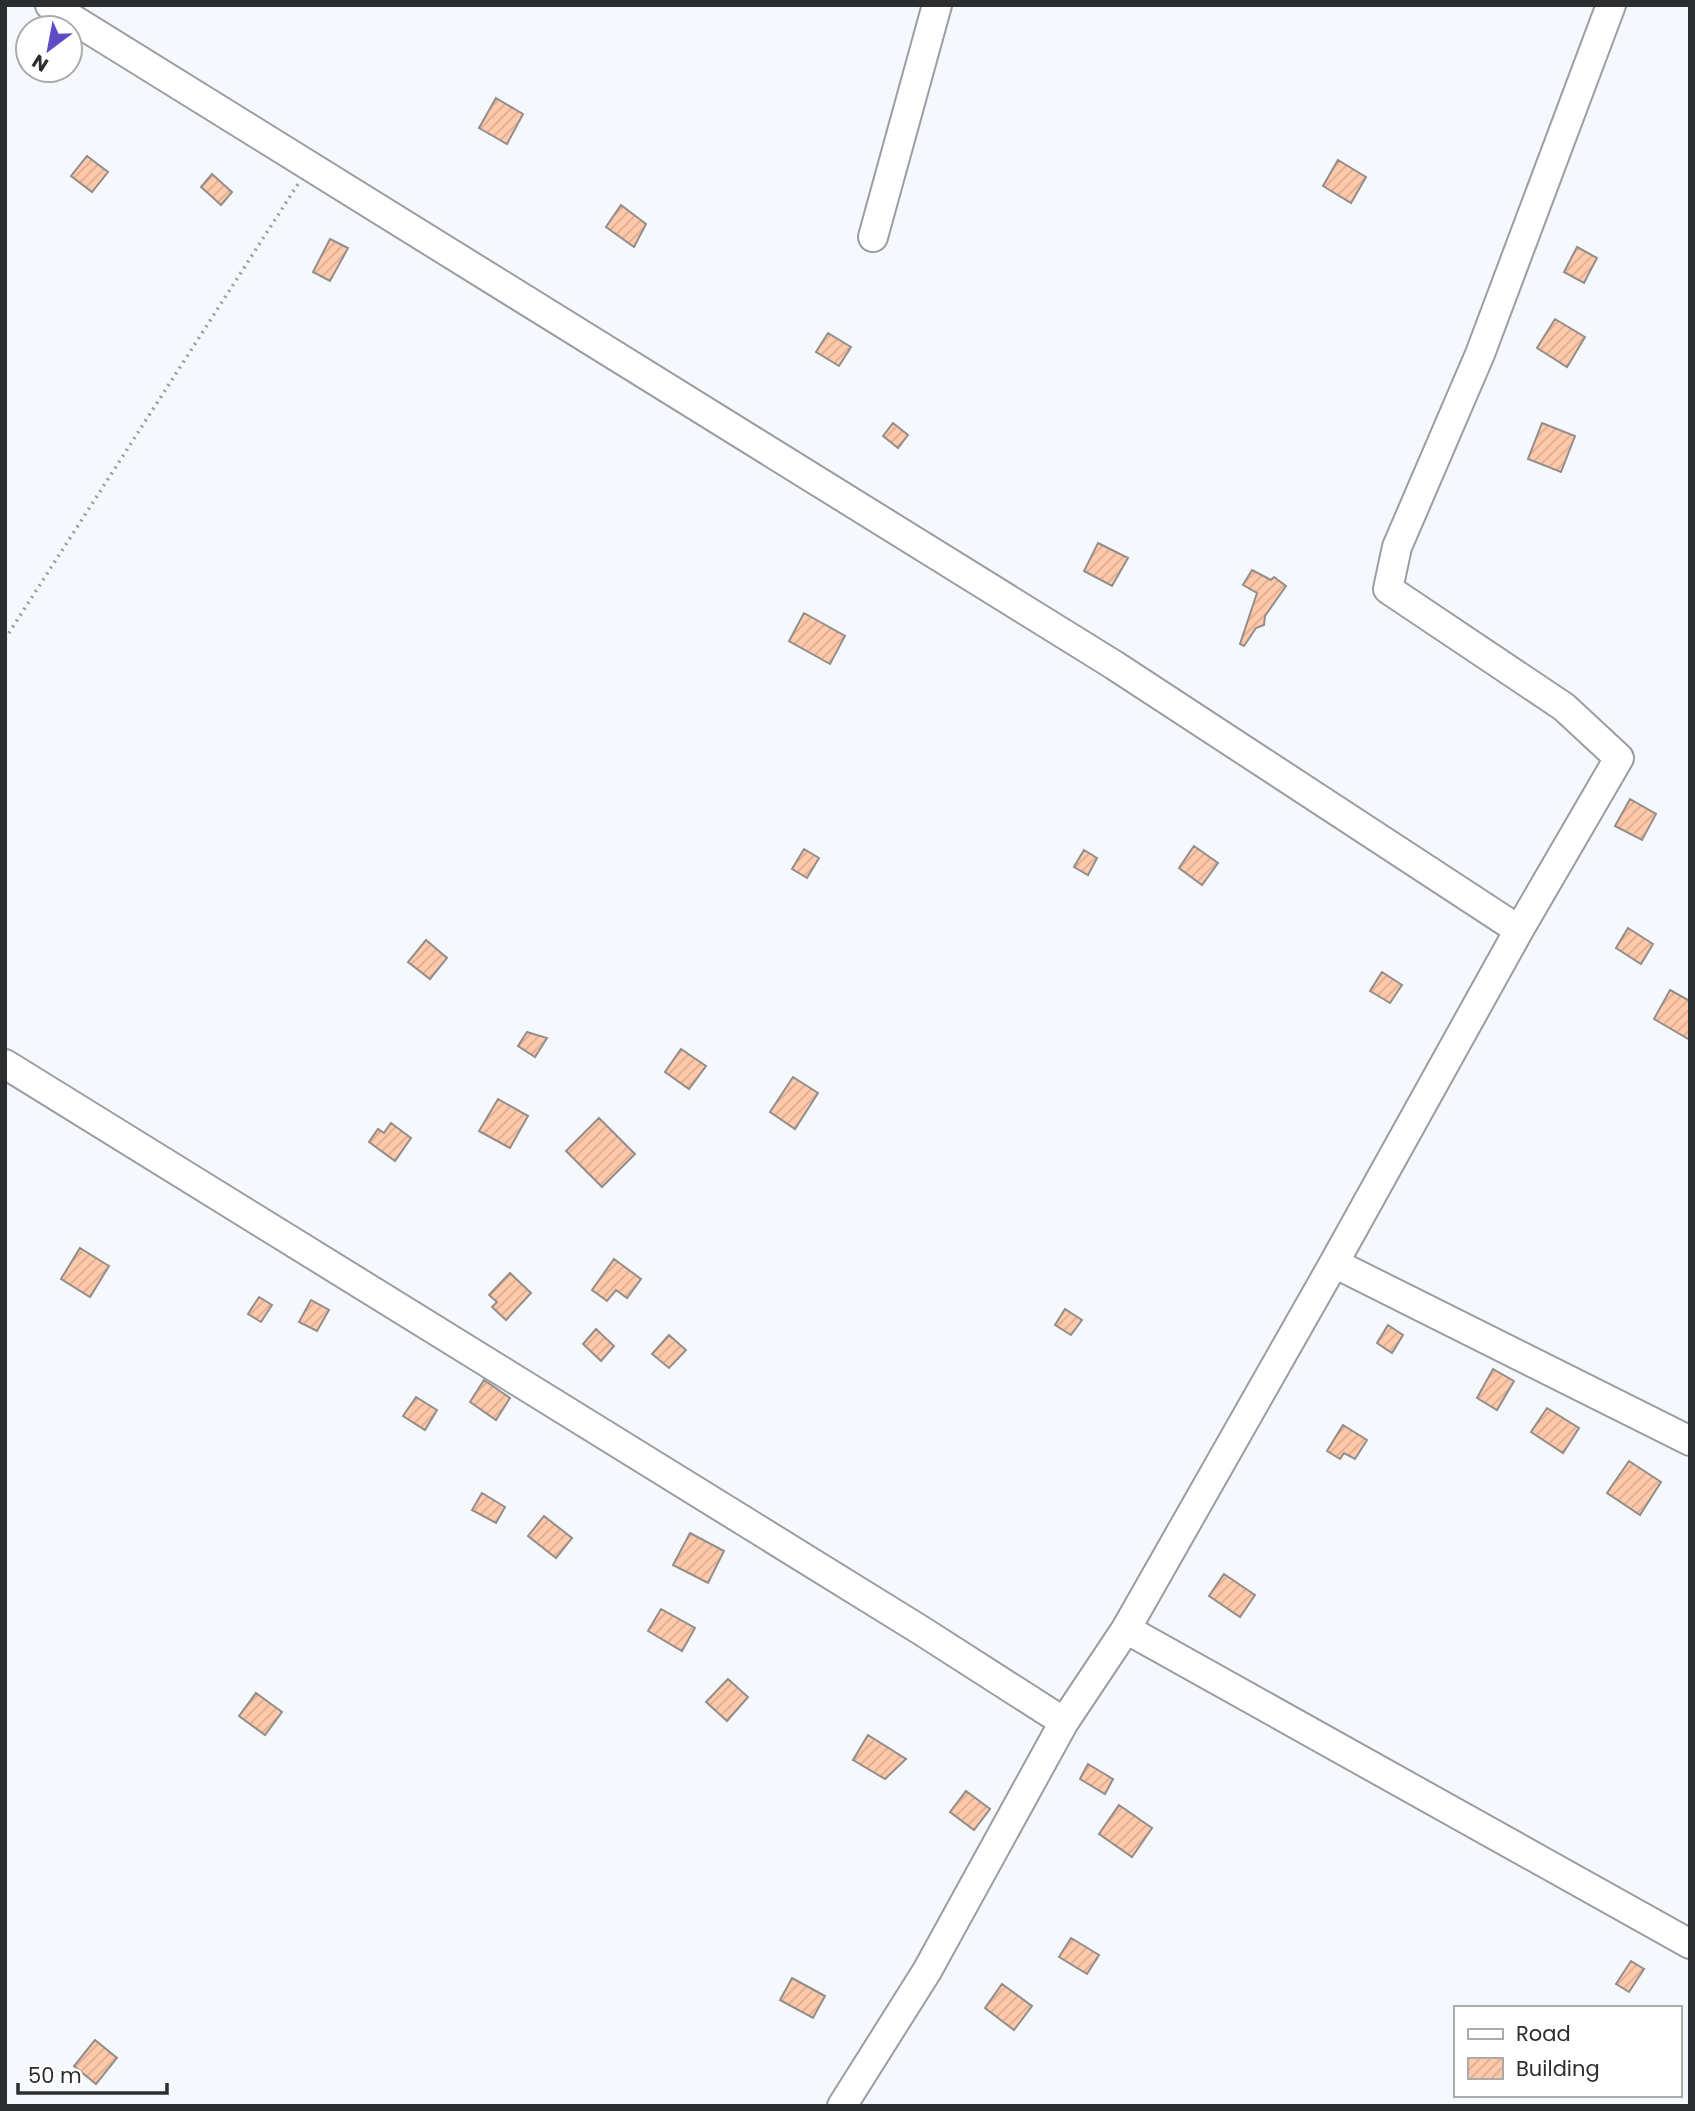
<svg xmlns="http://www.w3.org/2000/svg" width="1695" height="2111" font-family="Poppins,sans-serif">
	<style>
		.building { fill: url(#building-hatch); stroke: #938e8b; stroke-width: 2 }
		.lines { fill: none; stroke-linecap: round; stroke-linejoin: round }
		.minor-casing { stroke: #9a9da1; stroke-width: 32 }
		.path { stroke: #9a9ca0; stroke-width: 3.5; stroke-dasharray: 2 5; stroke-linecap: butt }
		.minor { stroke: #fff; stroke-width: 28 }
	</style>
	<defs>
		<pattern id="building-hatch" width="6" height="6" patternUnits="userSpaceOnUse" patternTransform="scale(1.75)"><rect width="6" height="6" fill="#ffc8a9"/><path d="M-1 1l2-2M0 6l6-6M5 7l2-2" fill="none" stroke="#dbac92"/></pattern>
	</defs>
	<rect width="100%" height="100%" fill="#f5f8fd"/>
	<path class="building" d="M496 98 523 114 507 144 479 128Z
		M87 156 108 172 92 192 71 176Z
		M1338 160 1366 177 1351 203 1323 186Z
		M212 174 232 192 221 205 201 187Z
		M621 205 646 224 634 247 606 227Z
		M330 239 348 248 330 281 313 272Z
		M1577 247 1597 258 1584 283 1564 272Z
		M1555 319 1585 337 1567 367 1537 348Z
		M828 333 851 347 839 366 816 352Z
		M893 423 908 435 898 448 883 436Z
		M1542 423 1575 436 1561 472 1528 459Z
		M1098 543 1128 558 1112 586 1084 571Z
		M1252 570 1271 580 1274 577 1286 586 1265 616 1264 625 1256 628 1244 646 1240 644 1257 593 1243 585Z
		M804 613 845 636 830 664 789 641Z
		M1630 799 1656 814 1642 840 1615 826Z
		M1194 846 1218 863 1202 885 1179 868Z
		M804 849 819 858 807 878 792 869Z
		M1084 850 1097 858 1088 875 1074 867Z
		M1628 928 1653 944 1641 964 1616 948Z
		M426 940 447 958 430 979 408 962Z
		M1382 972 1402 985 1390 1003 1370 991Z
		M1670 990 1690 1001V1040L1654 1019Z
		M527 1032 547 1038 535 1057 518 1046Z
		M681 1049 706 1066 689 1089 665 1072Z
		M793 1077 818 1093 795 1129 770 1112Z
		M498 1099 528 1116 510 1148 479 1131Z
		M599 1118 635 1154 602 1187 566 1151Z
		M391 1123 411 1138 395 1161 369 1142 378 1129 384 1133Z
		M80 1248 109 1266 90 1297 61 1279Z
		M614 1259 641 1279 627 1298 616 1290 607 1301 592 1290Z
		M510 1273 531 1293 506 1320 492 1307 497 1302 489 1295Z
		M259 1297 272 1305 261 1322 248 1314Z
		M311 1300 329 1310 317 1331 299 1322Z
		M1065 1309 1082 1320 1071 1335 1055 1325Z
		M1388 1325 1403 1335 1392 1353 1377 1343Z
		M596 1329 614 1346 601 1361 583 1344Z
		M669 1335 686 1350 669 1368 652 1354Z
		M1493 1369 1514 1381 1497 1410 1477 1398Z
		M484 1380 510 1398 496 1420 470 1402Z
		M416 1397 437 1410 425 1430 403 1416Z
		M1547 1408 1579 1428 1563 1453 1531 1432Z
		M1343 1425 1367 1440 1355 1459 1344 1453 1340 1459 1327 1451Z
		M1629 1461 1661 1482 1640 1515 1607 1493Z
		M482 1493 505 1507 496 1523 472 1510Z
		M544 1516 572 1538 556 1558 528 1536Z
		M690 1533 724 1551 708 1583 673 1565Z
		M1224 1574 1255 1595 1240 1617 1209 1596Z
		M661 1609 695 1628 682 1651 648 1631Z
		M728 1679 748 1697 727 1721 706 1702Z
		M256 1693 282 1712 265 1735 239 1716Z
		M868 1735 906 1759 885 1779 853 1760Z
		M1088 1764 1113 1779 1105 1794 1080 1779Z
		M966 1791 990 1809 974 1830 950 1812Z
		M1119 1805 1152 1828 1132 1857 1099 1834Z
		M1071 1938 1099 1955 1087 1974 1059 1957Z
		M1631 1961 1644 1969 1629 1992 1616 1984Z
		M792 1978 825 1996 813 2018 780 2000Z
		M1002 1984 1032 2006 1014 2030 985 2008Z
		M95 2040 117 2058 96 2084 74 2066Z"/>
	<g class="lines">
		<g class="minor-casing">
			<path id="minor" d="M50 5 1114 665 1519 930
				M873 237 937 5
				M5 1064 922 1631 1064 1722
				M1334 1263 1690 1441
				M1126 1629 1690 1944
				M842 2106 927 1971 1064 1722 1126 1629 1334 1263 1519 930 1619 758 1564 707 1388 589 1397 547 1480 354 1611 5"/>
		</g>
		<path class="path" d="M5 639 298 184"/>
		<use href="#minor" class="minor"/>
	</g>
	<rect width="1695" height="2111" fill="none" stroke="#2c2d2f" stroke-width="14"/>
	<rect x="1454" y="2006" width="228" height="91" fill="#ffffff" stroke="#ababac" stroke-width="2"/>
	<rect x="1468" y="2029" width="35" height="10" fill="#ffffff" stroke="#ababac" stroke-width="2"/>
	<text x="1516" y="2041" font-size="21" fill="#2c2d2f">Road</text>
	<rect x="1468" y="2058" width="35" height="21" fill="url(#building-hatch)" stroke="#ababac" stroke-width="2"/>
	<text x="1516" y="2076" font-size="21" fill="#2c2d2f">Building</text>
	<g transform="translate(49 49) rotate(212)"><circle r="33" fill="#ffffff" stroke="#ababac" stroke-width="2"/>
	<path d="M0-5L12 26L0 18L-12 26Z" fill="#5f4cc4"/>
	<text y="-10" font-size="19" font-weight="bold" text-anchor="middle" fill="#2c2d2f">N</text>
	</g>
	<path d="M18 2083v10h149v-10" fill="none" stroke="#2c2d2f" stroke-width="3.5"/>
	<text x="28" y="2083" font-size="21" fill="#2c2d2f" stroke="#ffffff" stroke-width="5" paint-order="stroke">50 m</text>
</svg>
